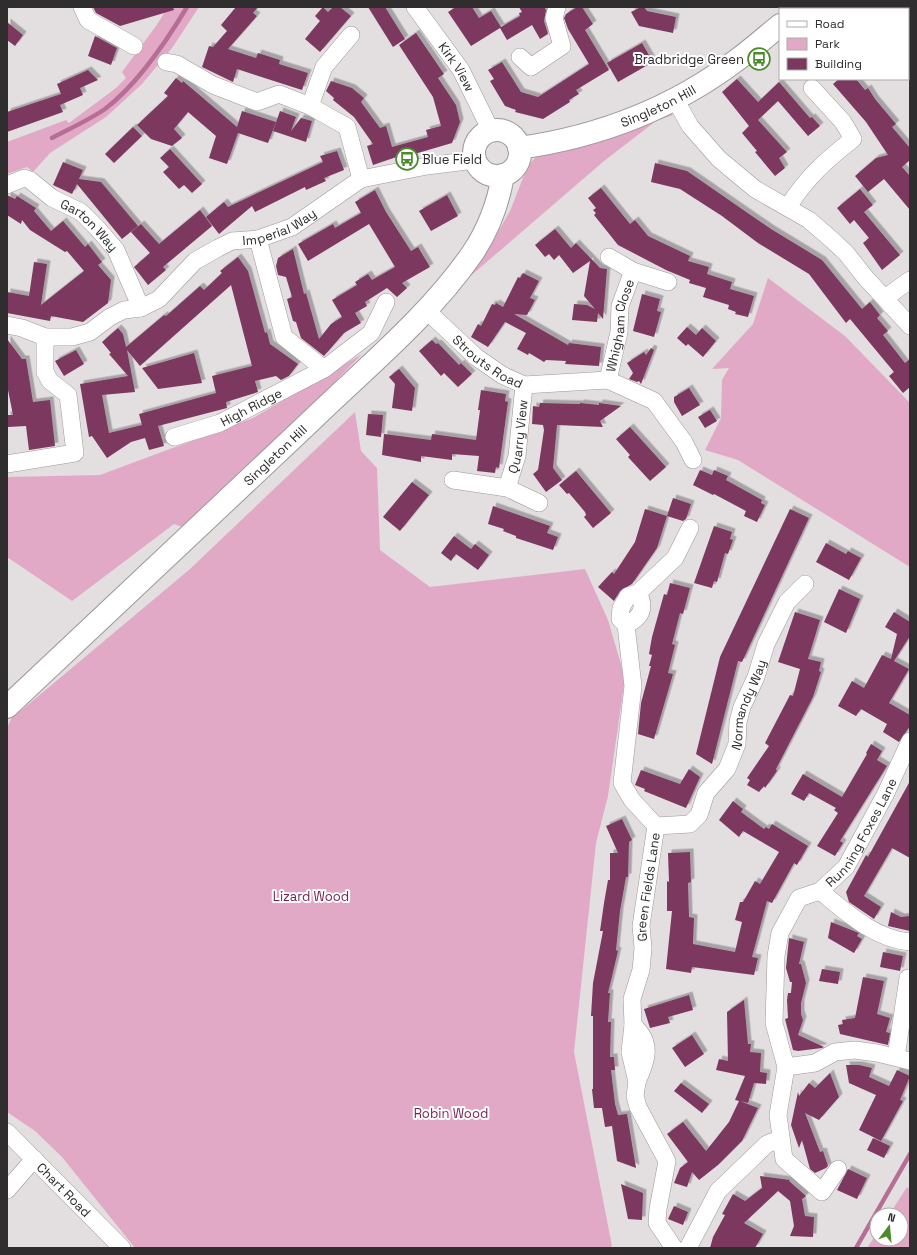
<svg xmlns="http://www.w3.org/2000/svg" width="917" height="1255" font-family="'Space Grotesk',sans-serif">
	<style>
		.green { fill: #e2a9c6 }
		.lines { fill: none; stroke-linecap: round; stroke-linejoin: round }
		.stream { stroke: #b76e95; stroke-width: 4.5 }
		.building { fill: #7b385e; fill-rule: evenodd; filter: url(#shadow) }
		.street-casing { stroke: #9d989b; stroke-width: 18 }
		.secondary-casing { stroke: #9d989b; stroke-width: 24 }
		.street { stroke: #fff; stroke-width: 17 }
		.secondary { stroke: #fff; stroke-width: 22 }
		.labels { text-anchor: middle; stroke-width: 4; stroke-linejoin: round; paint-order: stroke }
		.poi-label { font-size: 13px; fill: #2f2d2e; stroke: #fff; text-anchor: end }
		.street-label { font-size: 13px; fill: #2f2d2e; stroke: #fff }
		.park-label { font-size: 13px; fill: #761e54; stroke: #fff }
	</style>
	<defs>
		<filter id="shadow"><feDropShadow dx="3.5" dy="-3.5" stdDeviation="0" flood-color="#0004"/></filter>
	</defs>
	<rect width="100%" height="100%" fill="#e3dee0"/>
	<path class="green" d="M168 7H199L172 48 142 84 106 117 50 153 33 172 27 167 7 174V142L66 120 69 123 116 88 126 78 122 72 156 26Z
		M666 111 673 115 656 121 604 161 467 279 493 241 510 211 528 165 540 153Z
		M768 278 845 336 910 403V567L738 460 705 450 721 418 722 380 729 368 712 369 753 324Z
		M362 354 289 429 185 528 174 524 72 601 7 557V477L100 475 253 418Z
		M355 412 361 451 377 468 380 550 430 587 585 569 608 620 625 678 608 796 596 843 574 1052 612 1246 610 1248H135L62 1157 35 1131 7 1112V728L11 719 190 569Z
		M907 1187 910 1190V1248H867L877 1233V1239H901V1215H889Z"/>
	<g class="lines">
		<path class="stream" d="M52 138C69 129 89 120 105 109 138 84 166 42 187 7
			M856 1248 910 1154"/>
	</g>
	<path class="building" d="M93 7H173L174 10 120 26 96 13Z
		M236 7H258L253 13 257 16 228 49 256 58 258 53 280 60 279 64 308 73 302 90 237 69 233 82 202 67 209 46 213 47 227 31 221 25Z
		M323 7 328 12 333 7H340L351 16 320 52 305 39 320 21 315 16Z
		M368 7H385L405 39 393 47Z
		M456 7H472L479 18 491 11 501 27 520 16 519 13 522 12 519 7H544L546 10 544 21 548 34 540 39 532 25 507 40 500 28 471 46 448 12Z
		M577 7H582L593 24 585 30 609 70 576 90 579 94 569 100 570 102 543 119 515 112 516 110 505 106 490 81 494 79 488 70 502 62 521 92 538 97 589 64 568 29 564 18 566 14Z
		M641 7H644L647 11 676 17 673 33 639 26 631 12Z
		M7 22 23 35 15 46 7 40Z
		M416 33 444 74 438 78 456 105 460 122 452 143 411 155V152L373 165 367 146 373 144 354 117 333 100 334 98 326 91 331 81 352 88 364 98 361 102 380 128 386 126 392 147 428 137 426 130 441 126 433 97 399 45Z
		M95 36 117 48 111 65 88 56Z
		M642 43 653 62 618 82 607 63Z
		M88 70 98 80 80 88 83 95 60 105 63 112 7 132V112L61 94 57 84Z
		M176 78 182 83 183 81 237 127 242 111 276 122 268 143 238 133 227 164 209 158 216 136 188 112 174 129 182 138 172 146 151 139 137 125 168 96 164 93Z
		M737 79 758 102 779 82 810 118 812 117 820 126 808 136 778 101 758 120 787 152 779 158 785 168 775 176 755 152 757 151 742 133 749 126 722 92Z
		M839 79H856L865 90 868 88 875 99 896 124 892 127 910 148V160L902 167 910 176V210L884 179 868 192 855 176 876 158 888 155 866 122 833 84Z
		M280 111 296 117 291 131 301 118 312 121 306 142 273 131Z
		M133 127 142 136 114 163 105 154Z
		M170 149 202 184 192 193 184 185 179 189 163 172 169 167 160 158Z
		M337 151 344 170 324 178 326 181 306 190 305 187 255 212 252 206 219 234 206 217 224 202 228 207 323 162 320 156Z
		M63 162 83 170 79 179 101 182 138 226 122 239 77 184 72 194 53 185Z
		M655 163 687 171 771 229 822 260 862 309 870 302 880 315 877 318 888 331 883 335 905 363 910 359V387L903 393 889 376 894 372 850 319 846 323 809 274 758 243 722 216 680 189 651 182Z
		M601 188 630 224 635 220 648 236 690 256 688 261 709 267 707 274 732 282 730 289 754 296 748 317 735 314 736 312 728 309 729 305 703 297 706 288 689 283 690 280 666 270 618 245 594 215 596 213 593 210 596 208 588 198Z
		M860 189 873 205 864 212 900 255 882 270 863 243 869 238 854 220 850 224 837 208Z
		M375 190 386 212 411 251 418 247 430 267 402 283 407 288 397 297 387 288 365 302 367 306 355 313 361 323 344 333 324 356 301 338 296 322 293 321 287 299 292 297 286 277 278 275 276 266 278 258 293 249 304 294 306 293 319 339 331 324 342 317 332 300 357 285 355 282 368 274 372 280 395 267 369 224 308 261 298 244 333 224 335 228 361 213 355 202Z
		M7 195 15 199 17 196 36 208 34 211 51 231 63 221 85 247 88 244 102 262 98 265 111 280 108 303 83 322 51 316 50 321 7 313V292L29 296 34 262 47 264 41 305 84 271 67 251 65 252 30 230 22 220 21 224 7 215Z
		M447 195 458 216 431 231 419 211Z
		M200 210 212 226 163 267 166 270 148 285 134 267 150 253 131 232 141 224 159 244Z
		M555 229 571 248 576 243 600 268 607 269 603 319 598 313 597 322 572 320 574 304 587 305 595 309 584 296 590 261 573 273 559 255 554 260 549 254 545 257 535 245Z
		M238 257 248 271 265 333 267 332 270 344 298 364 289 376 281 380 276 376 255 381 258 392 226 402 227 408 158 426 164 446 149 450 145 438 131 442 107 458 92 436 89 437 80 384 128 376 109 354 111 353 102 342 118 328 123 334 126 347 164 315 166 316 200 286 204 290 222 273 220 271ZM231 285 252 366 212 376 216 393 139 414 142 425 109 433 102 395 135 392 127 350 140 366Z
		M523 273 539 281 530 298 535 300 527 315 514 314 568 345 569 343 601 347 599 366 565 364 566 361 546 360 544 362 529 353 528 355 517 349 526 333 505 322 488 347 471 337 478 324 481 326 492 304 495 305 496 303 503 307 518 277 520 278Z
		M642 294 660 299 657 311 661 312 654 337 633 331Z
		M687 327 696 335 702 328 716 341 703 357 688 344 686 346 677 338Z
		M7 339 22 359H26L33 402 50 400 55 446 29 450 26 426 8 427 7 415H13L7 385Z
		M432 340 436 344 438 343 459 365 461 363 472 374 458 387 444 373 441 376 419 351Z
		M651 348 654 350 641 384 639 381 637 382 629 379 633 373 627 363 644 352 646 355Z
		M76 350 84 364 64 376 55 361Z
		M194 353 202 383 158 389 142 368Z
		M399 369 415 388 412 411 392 408 395 384 389 377Z
		M689 388 700 405 682 416 674 402V397Z
		M481 390 506 394 505 401 508 402 499 468 496 467 495 473 477 471 479 456 452 454V460L421 456V462L382 455 384 434 431 440 432 434 476 440 480 410H478Z
		M540 403 580 404V403L599 405V403L621 406 600 421 603 427 557 425 553 468 562 480 546 492 533 474 538 470 544 430 543 425 532 424 533 406 539 407Z
		M710 410 717 421 705 428 698 417Z
		M368 414 383 415 381 437 366 435Z
		M630 427 666 467 650 481 628 457 630 455 616 439Z
		M700 470 712 475 714 470 728 476 726 480 762 500 761 503 765 505 757 522 744 516 746 511 714 494 713 495 693 485Z
		M576 471 611 513 593 528 584 517 586 515 585 512 569 493 567 494 559 485Z
		M412 482 429 495 400 531 383 517Z
		M673 498 691 504 686 519 683 521 667 516Z
		M493 506 550 526 547 533 558 537 553 550 516 538V536L503 531 504 529 488 524Z
		M645 509 667 516 657 548 632 584 620 591 614 601 598 587 612 572 614 574 635 542Z
		M790 509 809 518 742 662 738 661 712 764 696 754 720 657Z
		M714 526 732 532 730 539 733 540 728 554 725 553 717 582 714 581 712 588 694 583Z
		M454 536 471 549 475 544 489 555 478 570 456 554 451 561 441 553Z
		M826 543 846 554 848 551 861 558 849 580 816 562Z
		M670 583 690 588 683 614 680 613 672 644 675 645 668 673 673 674 654 739 638 734 641 703 651 666H649L652 655 649 654 652 637 664 594 667 595Z
		M839 589 860 599 846 633 824 622Z
		M795 612 820 620 808 659 821 662 819 671 821 672 813 697 776 769 777 771 765 788 764 786 759 792 747 785 750 780 747 778 769 746 765 743 790 695 793 696 800 669 778 662Z
		M894 612 910 622V636L894 661 909 669 889 703 910 715V726L899 742 883 732 887 724 861 709 856 716 838 706 852 681 864 688 882 655 891 659 897 634 885 627Z
		M871 744 882 751 877 760 887 766 840 841 843 843 835 856 817 846 838 813 834 810 836 808 809 793 804 801 791 794 803 774 842 797 867 754 866 753Z
		M689 769 700 777 686 808 644 791 645 789 635 785 641 770 680 784Z
		M910 781V858L892 848 864 896 881 907 874 919 849 902 846 892 866 855 868 857Z
		M733 801 743 809 741 812 764 829 766 827 769 829 772 824 808 846 797 865 794 863 772 903 767 901 752 957 758 958 754 975 692 967 691 973 666 969 672 911H667V881L669 882 668 853 690 852 691 882 688 883 689 917 694 918 693 944 735 952 742 922 735 920 740 902H743L755 881 760 884 779 852 743 831 739 837 719 820Z
		M622 819 632 840 629 842 628 877H626L620 911 616 950 618 951 608 993H610L608 1022H611L610 1057H614L615 1070H611L615 1104 618 1115 627 1114 636 1168 617 1161 612 1126 605 1127 602 1108H594L592 1089H593V1016H591L593 983 603 931H600L604 903 608 880H610V853H618L606 826Z
		M891 912 901 917 910 916V931L888 926Z
		M831 922 859 933 857 936 862 939 854 953 828 938Z
		M789 938 804 942 799 964H801L806 983 801 1003V1014L803 1020 798 1035 824 1047 822 1048 798 1051 793 1050 785 1019 788 1018 787 1000 788 993H791L792 982H790L786 968Z
		M883 952 903 956 900 971 880 967Z
		M822 969 840 972 838 984 819 981Z
		M863 977 884 981 877 1014 890 1018 886 1032 890 1033 888 1045 840 1034 838 1025 843 1024 842 1020 855 1018Z
		M689 995 693 1010 668 1017 670 1023 650 1028 644 1009Z
		M744 1000 748 1044H751L750 1052 761 1053 760 1072 767 1073 766 1084 754 1083 748 1103 740 1101 758 1108 742 1141 718 1165 699 1180 692 1172 687 1187 674 1183 680 1168 688 1162 667 1134 683 1122 706 1151 729 1122 739 1101 735 1100 745 1076 716 1070 719 1059 728 1061 727 1012Z
		M692 1035 704 1054 685 1067 672 1048Z
		M846 1065H859L872 1068 869 1077 889 1086 897 1070 910 1076 900 1100 903 1101 881 1141 859 1130 876 1095 849 1083Z
		M830 1073 839 1097 819 1120 805 1113 820 1152 823 1151 828 1166 826 1168 815 1173 810 1169 802 1140 799 1148 791 1125 798 1092 799 1096 809 1083 815 1088Z
		M681 1083 709 1104 702 1113 674 1091Z
		M873 1138 890 1146 884 1158 867 1150Z
		M848 1169 867 1178 857 1199 837 1190Z
		M760 1176 790 1180 789 1181 806 1196 802 1199 805 1216 814 1217 813 1237 790 1236 794 1226 790 1201 778 1191 744 1223 763 1234 755 1248H710L713 1237 725 1215 722 1214 733 1194 745 1201 762 1188Z
		M621 1184 643 1193 642 1220 628 1219Z
		M674 1206 688 1212 683 1225 668 1219Z"/>
	<g class="lines">
		<g class="street-casing">
			<g id="street">
				<path d="M82 7 88 20 134 46"/>
				<path id="s1" d="M415 7 461 70 491 131"/>
				<path d="M520 57 531 67 562 46 554 18 557 7"/>
				<path d="M166 62 177 64 213 85 257 102 279 94 310 106 347 127 361 179"/>
				<path d="M675 99 690 126 719 159 755 189 809 220 831 239 846 253 865 277 910 326"/>
				<path d="M310 106 324 67 351 35"/>
				<path id="s2" d="M7 185 24 178 30 180 52 198 81 212 98 229 116 250 141 308"/>
				<path d="M788 207C806 178 826 160 853 139L843 122 812 88"/>
				<path d="M258 239 284 337 324 369"/>
				<path d="M609 257 633 271 668 282"/>
				<path d="M885 298 910 280"/>
				<path id="s3" d="M426 310 476 357 502 375 524 385 608 380 654 401 684 442 693 460"/>
				<path id="s4" d="M7 325 22 328 45 337H72L90 332 110 317 124 310 141 308 159 299 195 261 218 248 232 241 258 239 292 227 361 179 427 166 475 160"/>
				<path id="s5" d="M608 380 619 332 620 306 633 271"/>
				<path id="s6" d="M174 437 220 423 324 369 371 333 386 302"/>
				<path d="M7 464 75 453 68 395 50 381 45 372V337"/>
				<path d="M453 480 507 488 539 503"/>
				<path id="s7" d="M507 488 517 456 524 385"/>
				<path d="M626 625C640 618 647 609 638 593"/>
				<path id="s8" d="M656 826 690 824 699 815 706 793 727 769 737 744 738 722 742 707 756 677 766 644 787 602 805 584"/>
				<path d="M820 891C847 913 875 939 910 942"/>
				<path d="M633 1025C653 1043 647 1060 637 1082"/>
				<path d="M896 1057 908 978"/>
				<path d="M786 1067 815 1063 835 1052 855 1050 877 1053 910 1061"/>
				<path id="s9" d="M7 1132 122 1248"/>
				<path id="s10" d="M838 1169 822 1192 784 1159 778 1115 786 1067 774 1023 776 956 780 933 799 898 820 891 846 867 885 795 910 741"/>
				<path d="M7 1190 34 1159"/>
				<path id="s11" d="M674 1248 657 1223 658 1209 667 1161 638 1107 635 1096 637 1082 630 1052 633 1025 632 999 641 970 643 948 641 926 656 826 632 800 622 783 633 686 626 625 620 619 621 608 628 596 638 593 675 558 690 528"/>
				<path d="M688 1248 718 1191 767 1144 780 1139"/>
			</g>
		</g>
		<g class="secondary-casing">
			<g id="secondary">
				<path d="M800 9 803 7"/>
				<circle cx="497" cy="153" r="23"/>
				<path id="s12" d="M519 148C598 137 673 108 737 60 752 49 766 37 780 25"/>
				<path id="s13" d="M7 707C109 611 212 515 314 418 368 366 429 316 472 254 489 229 498 205 503 175"/>
			</g>
		</g>
		<use href="#street" class="street"/>
		<use href="#secondary" class="secondary"/>
	</g>
	<defs>
		<g id="bus-ring" transform="scale(1.15)"><circle r="9.5" fill="#fff" stroke="#4b8b2c" stroke-width="1.5"/><path d="M-5-6H5V4H4V6H2V4H-2V6H-4V4H-5ZM-3.5-4V0h7V-4ZM-3.5 1.2v1.5H-2V1.2ZM2 1.2v1.5H3.5V1.2Z" fill="#4b8b2c"/></g>
	</defs>
	<g fill-rule="evenodd">
		<use href="#bus-ring" x="759" y="59"/>
		<use href="#bus-ring" x="407" y="159"/>
	</g>
	<g class="labels">
		<g class="poi-label">
			<text x="744" y="64">Bradbridge Green</text>
			<text x="422" y="164" text-anchor="start">Blue Field</text>
		</g>
		<g class="street-label">
			<text dy="5" stroke="none"><textPath href="#s1" startOffset="73">Kirk View</textPath></text>
			<text dy="5" stroke="none"><textPath href="#s12" startOffset="146">Singleton Hill</textPath></text>
			<text dy="5" stroke="none"><textPath href="#s4" startOffset="308">Imperial Way</textPath></text>
			<text dy="5" stroke="none"><textPath href="#s2" startOffset="100">Garton Way</textPath></text>
			<text dy="5" stroke="none"><textPath href="#s5" startOffset="56">Whigham Close</textPath></text>
			<text dy="5" stroke="none"><textPath href="#s3" startOffset="81">Strouts Road</textPath></text>
			<text dy="5" stroke="none"><textPath href="#s6" startOffset="83">High Ridge</textPath></text>
			<text dy="5" stroke="none"><textPath href="#s7" startOffset="53">Quarry View</textPath></text>
			<text dy="5" stroke="none"><textPath href="#s13" startOffset="368">Singleton Hill</textPath></text>
			<text dy="5" stroke="none"><textPath href="#s8" startOffset="170">Normandy Way</textPath></text>
			<text dy="5" stroke="none"><textPath href="#s10" startOffset="442">Running Foxes Lane</textPath></text>
			<text dy="5" stroke="none"><textPath href="#s11" startOffset="378">Green Fields Lane</textPath></text>
			<text dy="5" stroke="none"><textPath href="#s9" startOffset="81">Chart Road</textPath></text>
		</g>
		<g class="park-label">
			<text x="311" y="901">Lizard Wood</text>
			<text x="451" y="1118">Robin Wood</text>
		</g>
	</g>
	<rect width="917" height="1255" fill="none" stroke="#2f2d2e" stroke-width="16"/>
	<rect x="779" y="8" width="130" height="72" fill="#ffffff" stroke="#acabab"/>
	<rect x="787" y="21" width="20" height="6" fill="#ffffff" stroke="#acabab"/>
	<text x="815" y="28" font-size="12" fill="#2f2d2e">Road</text>
	<rect x="787" y="38" width="20" height="12" fill="#e2a9c6" stroke="#acabab"/>
	<text x="815" y="48" font-size="12" fill="#2f2d2e">Park</text>
	<rect x="787" y="58" width="20" height="12" fill="#7b385e" stroke="#acabab"/>
	<text x="815" y="68" font-size="12" fill="#2f2d2e">Building</text>
	<g transform="translate(889 1227) rotate(16)"><circle r="19" fill="#ffffff" stroke="#acabab"/>
	<path d="M0-3L7 15L0 10L-7 15Z" fill="#4b8b2c"/>
	<text y="-6" font-size="11" font-weight="bold" text-anchor="middle" fill="#2f2d2e">N</text>
	</g>
</svg>
